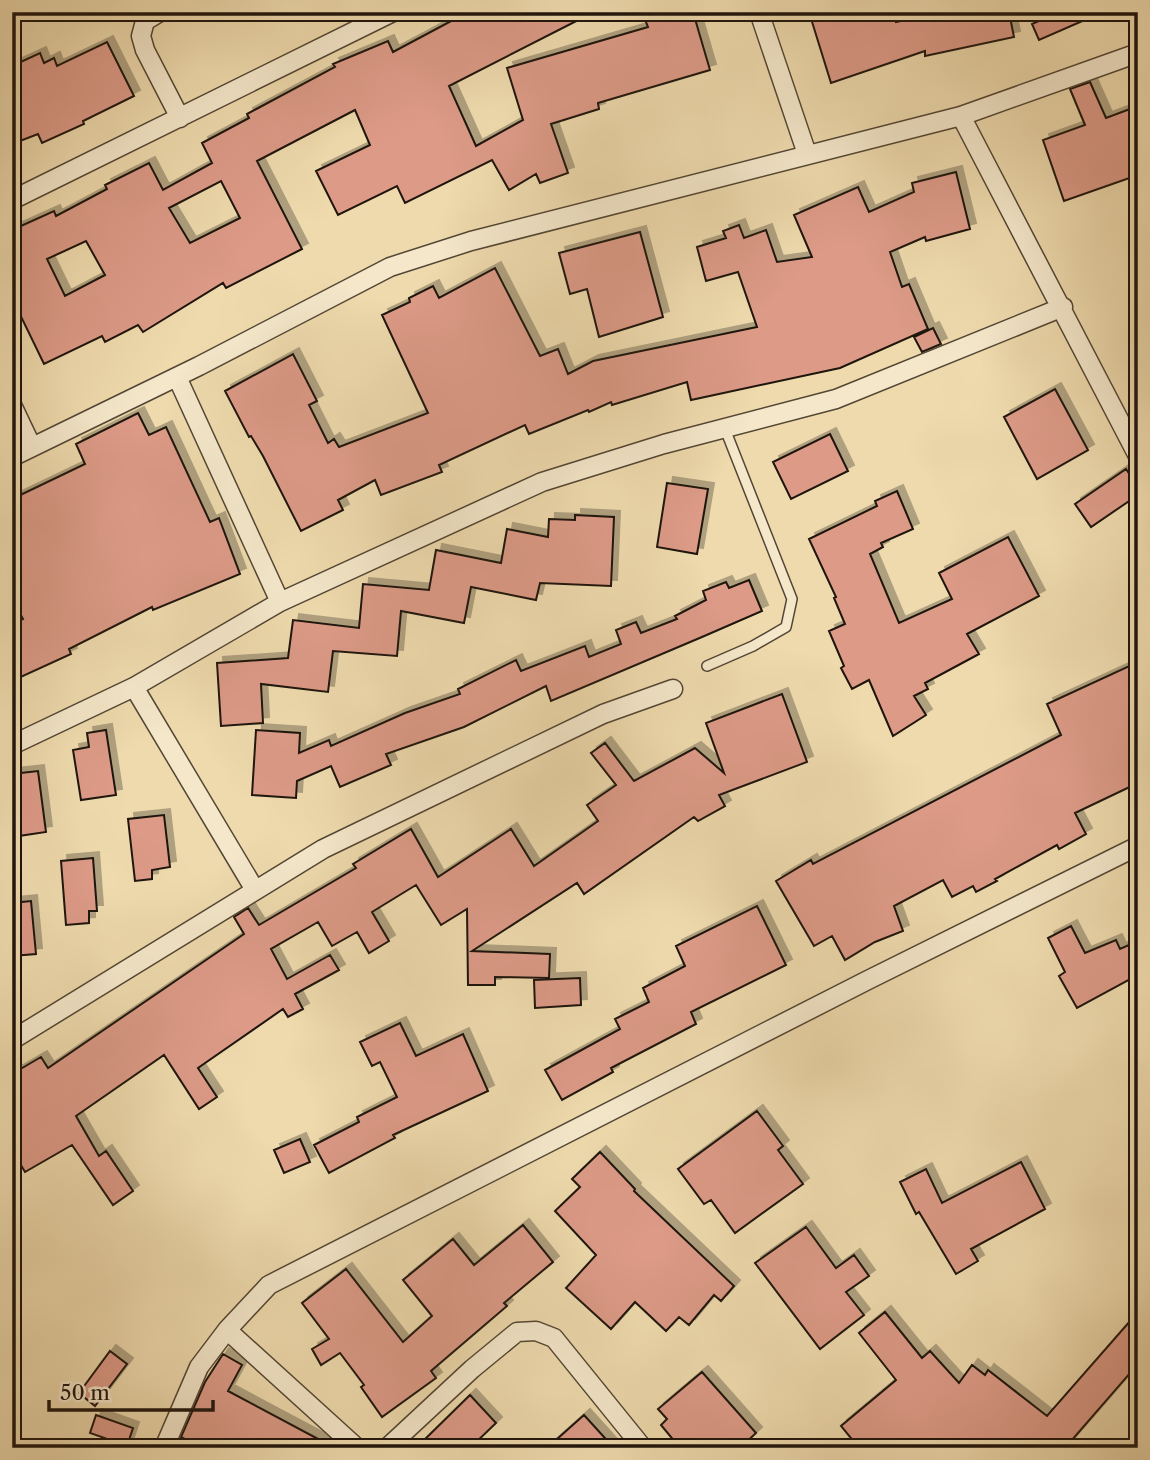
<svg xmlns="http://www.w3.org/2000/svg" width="1150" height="1460" font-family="'Libre Caslon Text',serif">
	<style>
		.building { fill: #dc9a87; stroke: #1f140c; stroke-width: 2; fill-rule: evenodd; filter: url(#shadow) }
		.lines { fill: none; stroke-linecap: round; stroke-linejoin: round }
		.lane-casing { stroke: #534634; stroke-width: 12 }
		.street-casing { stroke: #534634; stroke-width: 21 }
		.lane { stroke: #f4e7ca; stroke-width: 9 }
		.street { stroke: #f4e7ca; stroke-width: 18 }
	</style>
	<defs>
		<filter id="shadow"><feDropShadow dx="6" dy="-6" stdDeviation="0" flood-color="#0004"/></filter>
	</defs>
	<rect width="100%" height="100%" fill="#eedaad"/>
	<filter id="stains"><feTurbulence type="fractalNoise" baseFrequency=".00286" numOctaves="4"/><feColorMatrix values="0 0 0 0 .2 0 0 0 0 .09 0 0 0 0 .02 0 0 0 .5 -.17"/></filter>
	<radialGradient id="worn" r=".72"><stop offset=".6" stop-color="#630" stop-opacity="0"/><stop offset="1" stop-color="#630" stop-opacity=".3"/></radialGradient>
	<path class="building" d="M468 12H473L475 18 490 12H594L449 86 476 146 523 120 507 68 648 27 642 12H693L710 70 598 103 599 109 551 124 568 173 540 183 536 174 509 190 492 160 405 203 397 186 338 215 316 171 370 145 355 110 257 161 302 249 226 288 223 283 143 332 138 325 105 342 102 336 44 364 12 298V230L54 211 56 216 107 189 105 185 149 163 163 190 212 163 202 143 249 118 247 114 335 67 333 64 388 41 393 52ZM221 181 240 218 190 243 169 208ZM86 241 105 275 65 296 47 259Z
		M809 12H893L896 22 941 12H1009L1014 37 925 56V51L831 83Z
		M1059 12H1103L1039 40 1032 24Z
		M107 42 134 96 83 121 84 124 42 143 38 134 12 144V66L40 53 44 63 54 58 57 66Z
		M1090 82 1106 118 1138 106V175L1064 201 1043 140 1085 125 1070 89Z
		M956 172 970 229 926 241 925 237 890 252 902 287 909 284 928 329 840 368 691 400 687 382 612 405 611 402 589 412 588 410 529 434 525 425 439 465 442 472 381 495 375 480 338 500 343 510 301 531 263 456 251 436 249 437 225 391 293 354 317 401 309 405 328 443 334 439 339 447 428 413 382 315 410 302 409 298 433 286 439 298 495 268 540 356 558 349 568 374 593 361 757 327 738 272 706 281 697 247 726 238 723 231 739 225 744 238 766 230 777 262 812 257 794 215 858 187 869 212 914 192 912 183Z
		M640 232 663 317 599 337 587 289 570 294 559 253Z
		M933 328 941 344 922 352 914 337Z
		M1055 389 1088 450 1037 479 1004 417Z
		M138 413 149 435 166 427 210 522 219 518 240 574 153 610 152 607 69 649 71 654 12 681V624L23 619 12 598V499L85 464 76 444Z
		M830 434 848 471 791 499 773 462Z
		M1126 469 1138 487V495L1091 527 1075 504Z
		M667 483 708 489 697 554 657 547Z
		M897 491 913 529 881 543 883 547 870 554 899 623 952 599 939 573 1008 537 1039 596 967 634 979 654 925 683 928 689 914 696 926 715 893 736 869 680 852 689 841 668 844 666 829 631 845 624 834 598 836 597 809 539 877 506 875 501Z
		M575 515 614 517 611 586 540 583 536 600 471 587 464 623 401 611 397 656 333 651 328 692 261 684 263 723 221 726 217 663 288 658 293 620 359 628 363 584 429 590 436 550 501 563 507 529 548 537 549 519 575 520Z
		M749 580 762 611 702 637 551 701 546 686 464 727 386 754 391 765 340 787 331 766 297 781 296 798 252 795 256 730 300 733 299 753 329 740 331 746 405 713 460 694 458 689 516 660 521 671 585 646 589 657 621 644 616 630 636 622 641 633 677 619 675 616 706 600 703 591 726 582 729 588Z
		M1138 662V783L1075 813 1086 834 1059 849 1057 845 995 879 997 881 976 892 973 886 952 897 943 880 894 906 903 931 875 942 845 960 832 936 814 946 776 881 811 860 813 864 1061 735 1047 704Z
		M782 694 807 762 719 795 725 806 698 821 694 817 584 894 577 883 472 951 550 954 549 978 495 977V985H468L467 909 441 925 416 885 372 912 389 941 369 953 357 932 332 946 318 922 271 949 287 979 330 955 339 970 295 994 303 1009 288 1017 283 1009 198 1068 217 1097 199 1109 164 1055 76 1116 99 1156 106 1151 133 1191 113 1205 72 1145 25 1172 12 1150V1074L41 1057 48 1068 244 934 234 917 248 908 259 925 356 868 353 864 411 829 438 877 511 829 534 866 598 821 587 805 616 785 591 753 605 743 634 781 695 748 724 773 706 723Z
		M106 730 116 795 81 800 73 750 89 747 87 733Z
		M38 771 46 832 12 837V774Z
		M164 815 170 867 152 870V879L135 881 128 819Z
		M93 858 97 911H89V923L66 925 61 861Z
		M31 901 36 954 12 956V903Z
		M757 906 786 965 691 1012 696 1024 611 1068 613 1072 562 1100 545 1070 620 1029 615 1019 649 1002 643 988 685 966 676 946Z
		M1071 926 1085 953 1116 940 1120 949 1138 941V975L1077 1008 1059 976 1065 972 1048 938Z
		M580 978 581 1005 535 1008 534 980Z
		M400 1023 416 1056 463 1034 488 1091 393 1135 395 1138 329 1173 314 1145 359 1122 357 1117 397 1097 380 1062 372 1066 360 1042Z
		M757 1111 783 1146 778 1150 803 1184 735 1233 711 1200 704 1204 678 1169Z
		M300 1139 310 1162 284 1173 274 1150Z
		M600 1152 635 1189 634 1191 734 1286 721 1301 714 1295 689 1325 679 1317 666 1331 635 1302 611 1329 566 1288 596 1255 555 1211 580 1187 572 1179Z
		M1021 1162 1045 1209 971 1249 978 1261 956 1274 919 1212 916 1214 900 1182 926 1169 942 1203Z
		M523 1225 553 1262 504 1303 507 1306 431 1371 436 1378 382 1417 361 1387 364 1385 340 1353 321 1365 312 1349 329 1339 302 1303 346 1269 403 1342 432 1316 403 1280 453 1239 474 1265Z
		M806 1227 836 1268 854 1255 869 1276 846 1292 864 1315 820 1349 755 1263Z
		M885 1312 922 1358 930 1351 959 1383 972 1365 985 1375 988 1370 1047 1416 1138 1312V1364L1065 1448H859L841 1426 896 1380 859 1333Z
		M110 1351 127 1364 95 1406 79 1393Z
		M223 1354 242 1365 228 1391 335 1448H201L181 1437 205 1382Z
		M702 1372 756 1433 740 1448H680L661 1425 667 1419 658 1409Z
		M470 1395 496 1423 470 1448H416Z
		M96 1415 133 1428 127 1446 90 1433Z
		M584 1415 614 1448H547Z"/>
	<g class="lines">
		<g class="lane-casing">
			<path id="lane" d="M707 666 753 646 786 627 792 599 725 429"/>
		</g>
		<g class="street-casing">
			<path id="street" d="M160 12 145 21 141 36 145 50 180 118
				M759 12 807 154
				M961 116 1138 456
				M12 200 393 12
				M177 377 280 602
				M12 405 32 447
				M12 457 199 366 390 267 471 241 961 116 1138 53
				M134 687 255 890
				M12 745 134 687 280 602 542 482 664 444 836 399 1063 307
				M12 1040 323 849 603 714 673 689
				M227 1330 357 1448
				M164 1448 199 1367 227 1330 269 1285 868 980 1138 846
				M387 1448 472 1369 517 1332 536 1331 554 1338 643 1448"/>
		</g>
		<use href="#lane" class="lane"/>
		<use href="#street" class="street"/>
	</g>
	<rect width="1150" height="1460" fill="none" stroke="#eedaad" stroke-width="42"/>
	<rect x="14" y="14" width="1122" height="1432" fill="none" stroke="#1f140c" stroke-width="3.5"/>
	<rect x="21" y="21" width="1108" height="1418" fill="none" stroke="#1f140c" stroke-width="2"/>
	<path d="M49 1400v10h164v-10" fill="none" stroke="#1f140c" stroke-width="3.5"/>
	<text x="60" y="1400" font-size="21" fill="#1f140c" stroke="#f4e7ca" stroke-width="5" paint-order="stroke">50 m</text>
	<rect width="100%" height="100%" filter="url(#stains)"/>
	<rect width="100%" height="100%" fill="url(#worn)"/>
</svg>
